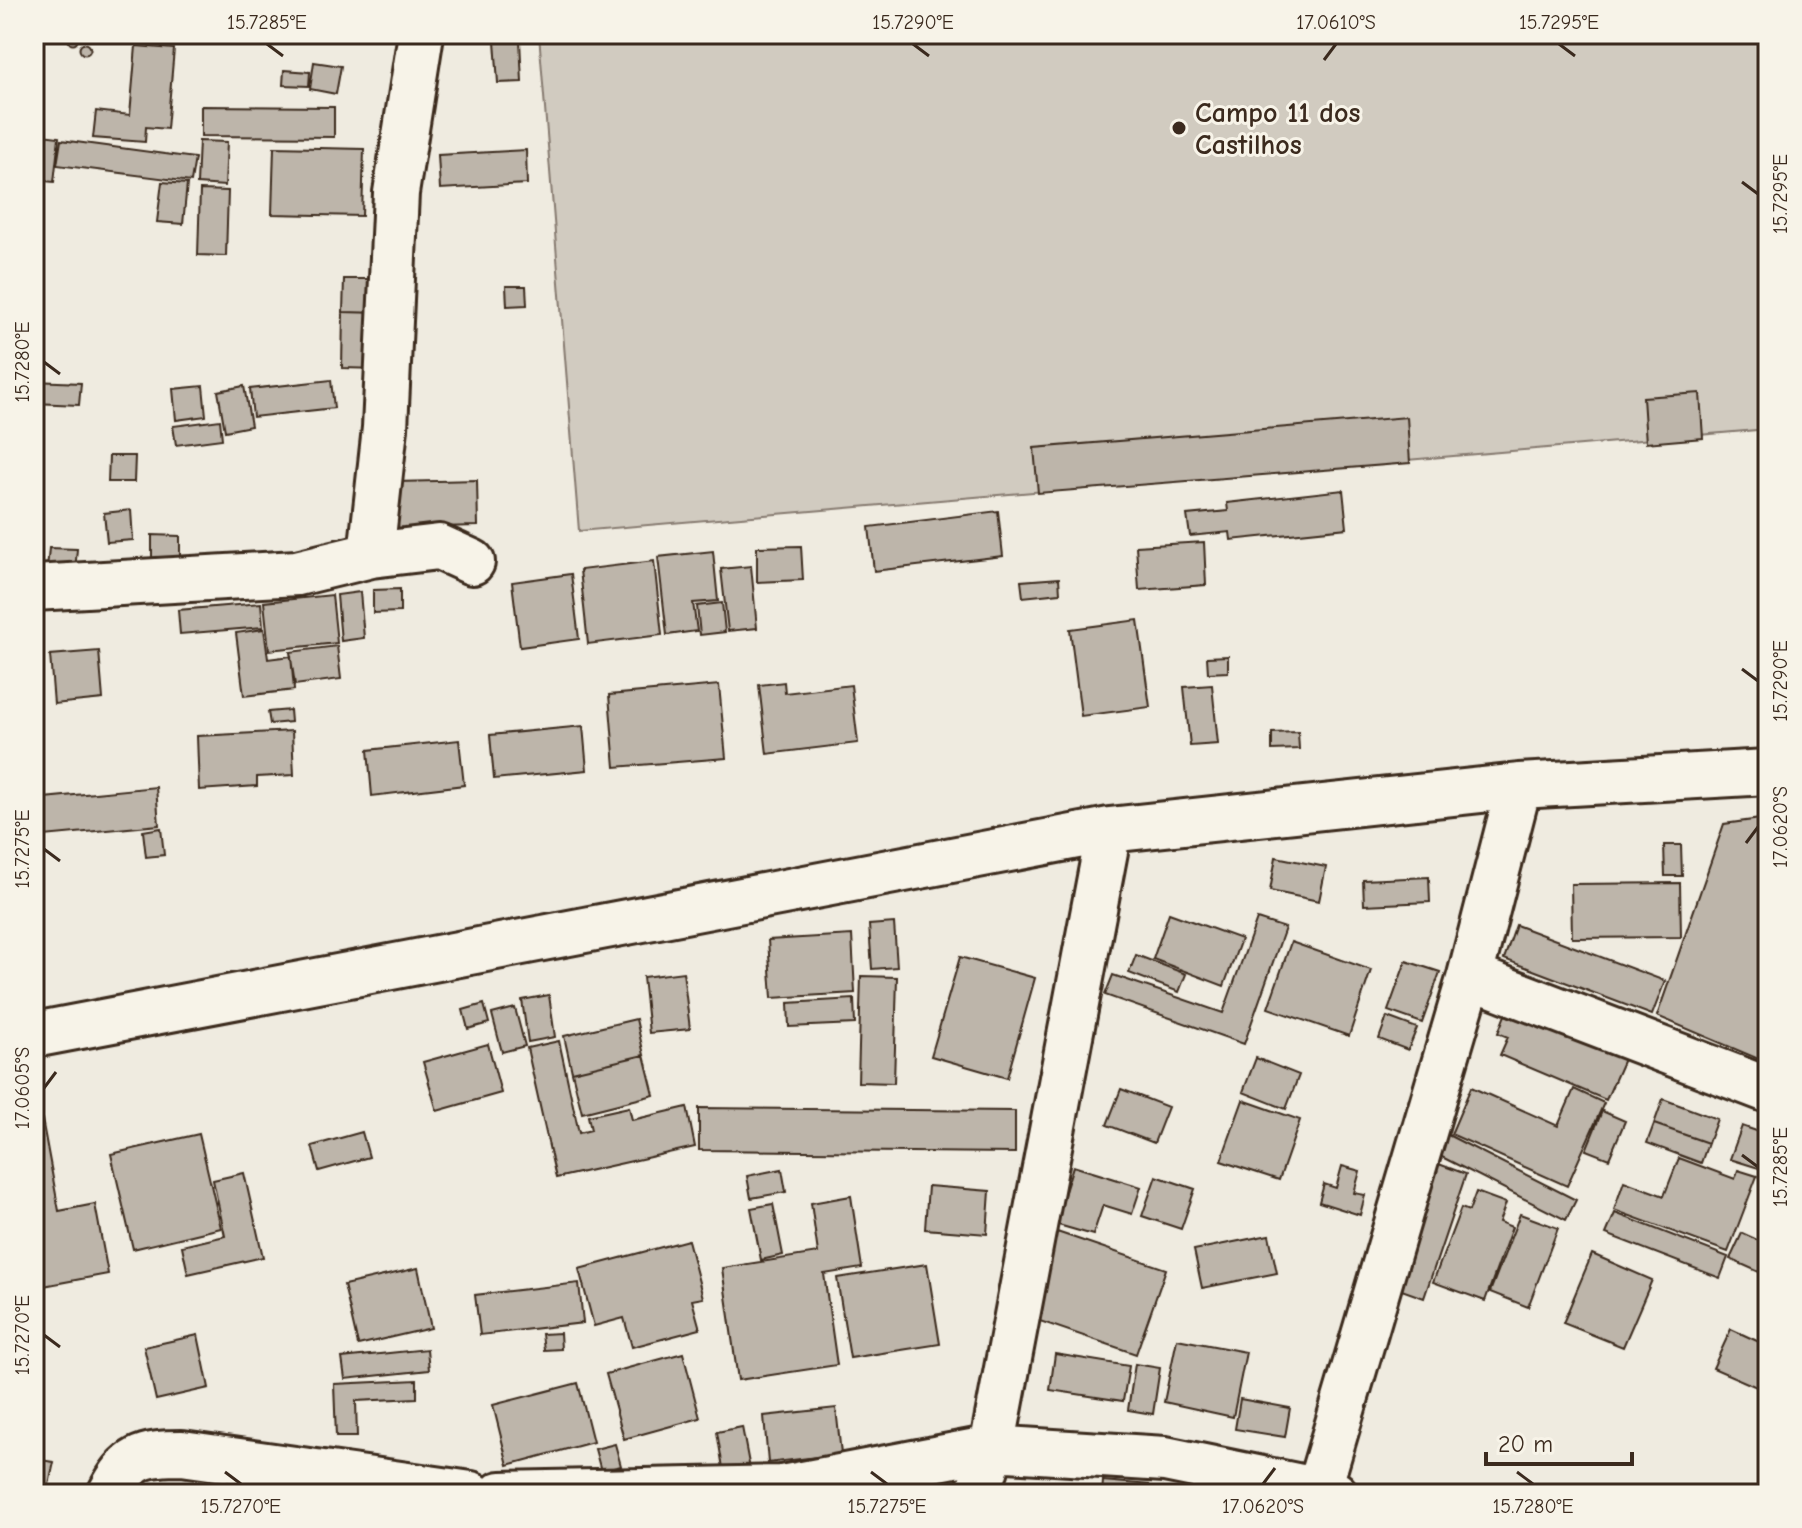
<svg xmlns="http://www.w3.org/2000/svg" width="1802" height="1528" font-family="'Comic Neue',sans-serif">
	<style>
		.green { fill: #d1cbc0; stroke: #867a6f; stroke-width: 2 }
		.building { fill: #bdb5aa; stroke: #3b2a1e; stroke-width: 2 }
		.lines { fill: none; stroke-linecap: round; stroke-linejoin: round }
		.street-casing { stroke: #3b2a1e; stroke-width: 50 }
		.street { stroke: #f7f3e8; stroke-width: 44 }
		.ticks { fill: none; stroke: #3b2a1e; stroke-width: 3 }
		.poi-dot { fill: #3b2a1e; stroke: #f7f3e8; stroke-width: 3 }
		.labels { text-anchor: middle; stroke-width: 6; stroke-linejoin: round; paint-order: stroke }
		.poi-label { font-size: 28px; font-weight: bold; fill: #3b2a1e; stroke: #f7f3e8; text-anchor: start }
		.neatline { fill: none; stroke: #3b2a1e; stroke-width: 3 }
		.ticks-label { font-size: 20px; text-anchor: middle; fill: #3b2a1e }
	</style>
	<rect width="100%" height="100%" fill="#efebe0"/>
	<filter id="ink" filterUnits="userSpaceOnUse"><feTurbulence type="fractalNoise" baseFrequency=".0125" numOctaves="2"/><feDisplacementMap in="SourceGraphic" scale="16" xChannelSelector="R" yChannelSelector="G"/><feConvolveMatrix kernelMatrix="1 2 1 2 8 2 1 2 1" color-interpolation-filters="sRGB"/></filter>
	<g filter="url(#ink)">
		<path class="green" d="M539 34H1768V429L579 531Z"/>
		<path class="building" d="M218 34H301L300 42Z
			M68.5 40a4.5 4.5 0 1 1 9 0a4.5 4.5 0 1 1-9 0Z
			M520 40 522 82 498 83 495 41Z
			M79.5 49a5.5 5.5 0 1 1 11 0a5.5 5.5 0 1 1-11 0Z
			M136 46 174 49 167 129 146 127 145 142 93 138 96 111 130 115Z
			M314 62 341 66 336 94 310 89Z
			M284 70 310 72 309 86 283 85Z
			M201 106 334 107V137L201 136Z
			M34 134 59 137 54 182 34 180Z
			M61 140 195 158 191 182 57 165Z
			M199 141 227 142 225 186 197 184Z
			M274 147 364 149 362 216 272 214Z
			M526 150 527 184 440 189 438 155Z
			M162 182 187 184 183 224 157 222Z
			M200 190 228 191 226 256 198 255Z
			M344 279H381L380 313 343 312Z
			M506 286H526L527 305 507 306Z
			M343 312 380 313 379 369 342 368Z
			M331 380 334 408 253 417 250 389Z
			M34 381 81 383 79 405 34 403Z
			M203 386 206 416 176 420 173 389Z
			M244 386 251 426 225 431 218 391Z
			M1700 393 1703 438 1646 443 1643 397Z
			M1407 417 1410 463 1038 493 1034 448Z
			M220 420 222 439 176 445 173 426Z
			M109 456H135L134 482H108Z
			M477 480 478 526 397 528 396 482Z
			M1343 490 1347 528 1231 540 1230 532 1190 536 1187 515 1228 511 1227 503Z
			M131 510 133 540 107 542 104 513Z
			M998 511 1003 556 874 571 869 527Z
			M152 535 180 536V559L152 558Z
			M1204 542 1206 585 1139 590 1136 546Z
			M801 546 803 580 757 582V547Z
			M49 548 77 549 75 571 47 569Z
			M713 551 718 601 693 603 697 631 667 635 658 557Z
			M654 561 662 635 588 644 580 570Z
			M751 566 757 628 728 631 721 569Z
			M571 574 579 639 520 647 512 582Z
			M1059 578 1060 593 1023 597 1021 581Z
			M400 589V612L373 613V590Z
			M360 592 364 638 341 641 337 595Z
			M332 595 337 643 269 650 264 602Z
			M261 603 263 627 180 634 178 610Z
			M722 603 725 632 700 635 697 606Z
			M1138 620 1150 707 1081 716 1070 629Z
			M264 629 268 659 291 656 294 690 244 696 236 633Z
			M337 646 341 679 295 685 290 652Z
			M99 651 103 699 54 704 50 655Z
			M1228 656V672L1208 673 1207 657Z
			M784 682 785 693 851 685 858 743 767 754 759 685Z
			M719 685 726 758 615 767 609 695Z
			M1212 685 1218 744 1190 746 1184 687Z
			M290 710 291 722 270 724 268 712Z
			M583 726 587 770 494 779 490 735Z
			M292 731 294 775 257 777V786L199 790 197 736Z
			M1298 732 1299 749 1272 750V733Z
			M459 740 464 785 372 796 368 750Z
			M156 787 159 825 34 837V799Z
			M1768 818V1063L1657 1016 1724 824Z
			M161 828 164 855 146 857 143 831Z
			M1664 845H1681L1682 876H1665Z
			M1276 857 1326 867 1319 901 1270 891Z
			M1429 877 1430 902 1364 905 1363 880Z
			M1680 883 1681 937 1572 938 1571 884Z
			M1169 913 1241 939 1224 986 1153 959Z
			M1257 919 1285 928 1244 1044 1105 995 1113 975 1223 1013Z
			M894 923 897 967 872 969 869 925Z
			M1516 925 1665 981 1652 1015 1504 959Z
			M852 935 855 993 772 998 768 940Z
			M1291 942 1371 970 1349 1036 1268 1008Z
			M1136 955 1186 974 1179 992 1129 973Z
			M960 957 1035 978 1007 1078 931 1056Z
			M1406 961 1440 972 1422 1023 1388 1011Z
			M683 972 690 1029 649 1033 643 977Z
			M861 976 897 977 894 1083 858 1082Z
			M549 995 555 1037 528 1042 522 1000Z
			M854 999 855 1024 789 1027 788 1003Z
			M484 1004 489 1023 468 1029 463 1010Z
			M515 1008 525 1046 502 1052 492 1014Z
			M1505 1015 1516 1019 1518 1015 1624 1059 1606 1100 1500 1055 1508 1037 1498 1033Z
			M1387 1017 1417 1028 1408 1050 1379 1039Z
			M636 1019 644 1055 572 1072 564 1036Z
			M559 1041 579 1133 591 1130 588 1116 629 1107 632 1120 687 1107 695 1147 556 1178 527 1048Z
			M488 1044 501 1093 437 1111 423 1062Z
			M644 1055 654 1095 582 1113 572 1072Z
			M1256 1058 1299 1075 1286 1109 1243 1092Z
			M1471 1087 1558 1126 1574 1089 1604 1103 1567 1186 1451 1134Z
			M1121 1089 1168 1107 1154 1143 1107 1125Z
			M1663 1099 1717 1119 1708 1143 1654 1124Z
			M1243 1100 1300 1120 1279 1180 1221 1161Z
			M699 1108 1015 1111V1153L699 1150Z
			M1602 1111 1625 1121 1609 1159 1586 1150Z
			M42 1119 59 1211 95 1204 108 1274 38 1287 34 1264V1120Z
			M1654 1124 1708 1143 1701 1163 1647 1143Z
			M1742 1126 1768 1135V1171L1730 1159Z
			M362 1132 369 1157 319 1171 312 1146Z
			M1444 1133 1576 1200 1566 1220 1434 1153Z
			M199 1134 221 1228 133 1249 111 1154Z
			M1679 1158 1735 1179 1738 1170 1757 1176 1728 1252 1614 1210 1624 1181 1664 1196Z
			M1436 1163 1466 1174 1424 1298 1393 1287Z
			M1073 1166 1141 1187 1132 1214 1103 1205 1093 1235 1055 1224Z
			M1342 1166 1360 1171 1354 1193 1365 1195 1360 1215 1319 1202 1324 1184 1336 1188Z
			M782 1169 786 1192 751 1198 747 1176Z
			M244 1173 263 1257 188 1274 182 1246 225 1236 213 1180Z
			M1156 1176 1195 1189 1181 1229 1142 1216Z
			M928 1186 990 1191 987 1234 925 1229Z
			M1476 1192 1506 1203 1499 1222 1512 1227 1485 1301 1433 1282 1461 1208 1469 1211Z
			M851 1196 862 1268 824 1274 837 1365 738 1380 722 1268 818 1253 811 1203Z
			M773 1204 783 1255 761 1260 751 1208Z
			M1615 1213 1728 1257 1720 1278 1606 1234Z
			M1520 1214 1558 1228 1528 1307 1490 1292Z
			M1057 1232 1166 1269 1136 1354 1028 1317Z
			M1742 1233 1768 1245V1276L1730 1259Z
			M1269 1235 1277 1273 1202 1288 1194 1250Z
			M688 1240 703 1298 692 1300 700 1329 632 1347 624 1318 594 1326 579 1269Z
			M1592 1254 1652 1280 1623 1347 1563 1323Z
			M927 1264 940 1344 850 1358 837 1278Z
			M418 1268 431 1328 358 1345 344 1285Z
			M579 1283 583 1323 480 1335 475 1295Z
			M1731 1329 1768 1346V1392L1713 1368Z
			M560 1333 561 1349 544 1350 542 1334Z
			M198 1335 209 1388 156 1400 144 1347Z
			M1177 1339 1246 1352 1233 1417 1164 1402Z
			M427 1349 429 1370 345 1379 342 1358Z
			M683 1353 700 1418 624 1439 606 1374Z
			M1055 1354 1129 1366 1123 1401 1050 1390Z
			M1135 1364 1160 1368 1153 1414 1128 1410Z
			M417 1380V1398L356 1401 357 1437H336L334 1384Z
			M578 1383 593 1442 508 1465 493 1405Z
			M1240 1399 1290 1408 1285 1437 1235 1429Z
			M836 1408 841 1454 768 1463 764 1416Z
			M742 1427 750 1469 724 1474 717 1432Z
			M615 1444 621 1466 601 1471 595 1449Z
			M34 1459 54 1462 47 1494H34Z
			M225 1476 285 1490 284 1494H221Z
			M1103 1481 1149 1485 1148 1494H1102Z
			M1183 1482 1250 1494H1182Z"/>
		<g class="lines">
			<g class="street-casing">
				<path id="street" d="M371 555 385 428 396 193 421 34
					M34 588 297 573 371 555 439 547 472 562
					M1470 976 1768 1090
					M34 1035 1109 830 1519 786 1768 772
					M1319 1488 1470 976 1519 786
					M110 1494C129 1457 142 1453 182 1453L471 1494
					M501 1494 781 1488 992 1448 1165 1459 1335 1494
					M978 1494 992 1448 1109 830"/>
			</g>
			<use href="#street" class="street"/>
		</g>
	</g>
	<path class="ticks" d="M267 44 283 56M913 44 929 56M1559 44 1575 56M1324 60 1336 44M1742 182 1758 194M44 362 60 374M1742 669 1758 681M1746 843 1758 827M44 849 60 861M44 1088 56 1072M1742 1155 1758 1167M44 1335 60 1347M225 1472 241 1484M871 1472 887 1484M1517 1472 1533 1484M1263 1484 1275 1468"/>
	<circle class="poi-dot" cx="1179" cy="128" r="8"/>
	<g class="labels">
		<g class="poi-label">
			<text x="1195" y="122">Campo 11 dos<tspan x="1195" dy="32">Castilhos</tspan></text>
		</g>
	</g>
	<rect width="1802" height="1528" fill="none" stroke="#f7f3e8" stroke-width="88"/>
	<path d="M1486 1452v12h146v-12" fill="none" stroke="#3b2a1e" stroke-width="4"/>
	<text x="1498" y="1452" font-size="24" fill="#3b2a1e" stroke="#f7f3e8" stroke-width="6" paint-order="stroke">20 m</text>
	<rect x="44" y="44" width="1714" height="1440" class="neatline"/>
	<g class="ticks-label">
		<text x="267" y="29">15.7285°E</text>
		<text x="913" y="29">15.7290°E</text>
		<text x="1336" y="29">17.0610°S</text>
		<text x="1559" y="29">15.7295°E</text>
		<text transform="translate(1780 194) rotate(-90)" y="7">15.7295°E</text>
		<text transform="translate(22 362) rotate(-90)" y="7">15.7280°E</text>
		<text transform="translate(1780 681) rotate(-90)" y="7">15.7290°E</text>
		<text transform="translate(1780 827) rotate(-90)" y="7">17.0620°S</text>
		<text transform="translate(22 849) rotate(-90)" y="7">15.7275°E</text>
		<text transform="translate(22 1088) rotate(-90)" y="7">17.0605°S</text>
		<text transform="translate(1780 1167) rotate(-90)" y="7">15.7285°E</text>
		<text transform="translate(22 1335) rotate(-90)" y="7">15.7270°E</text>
		<text x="241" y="1513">15.7270°E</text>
		<text x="887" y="1513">15.7275°E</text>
		<text x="1263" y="1513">17.0620°S</text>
		<text x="1533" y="1513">15.7280°E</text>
	</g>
</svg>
